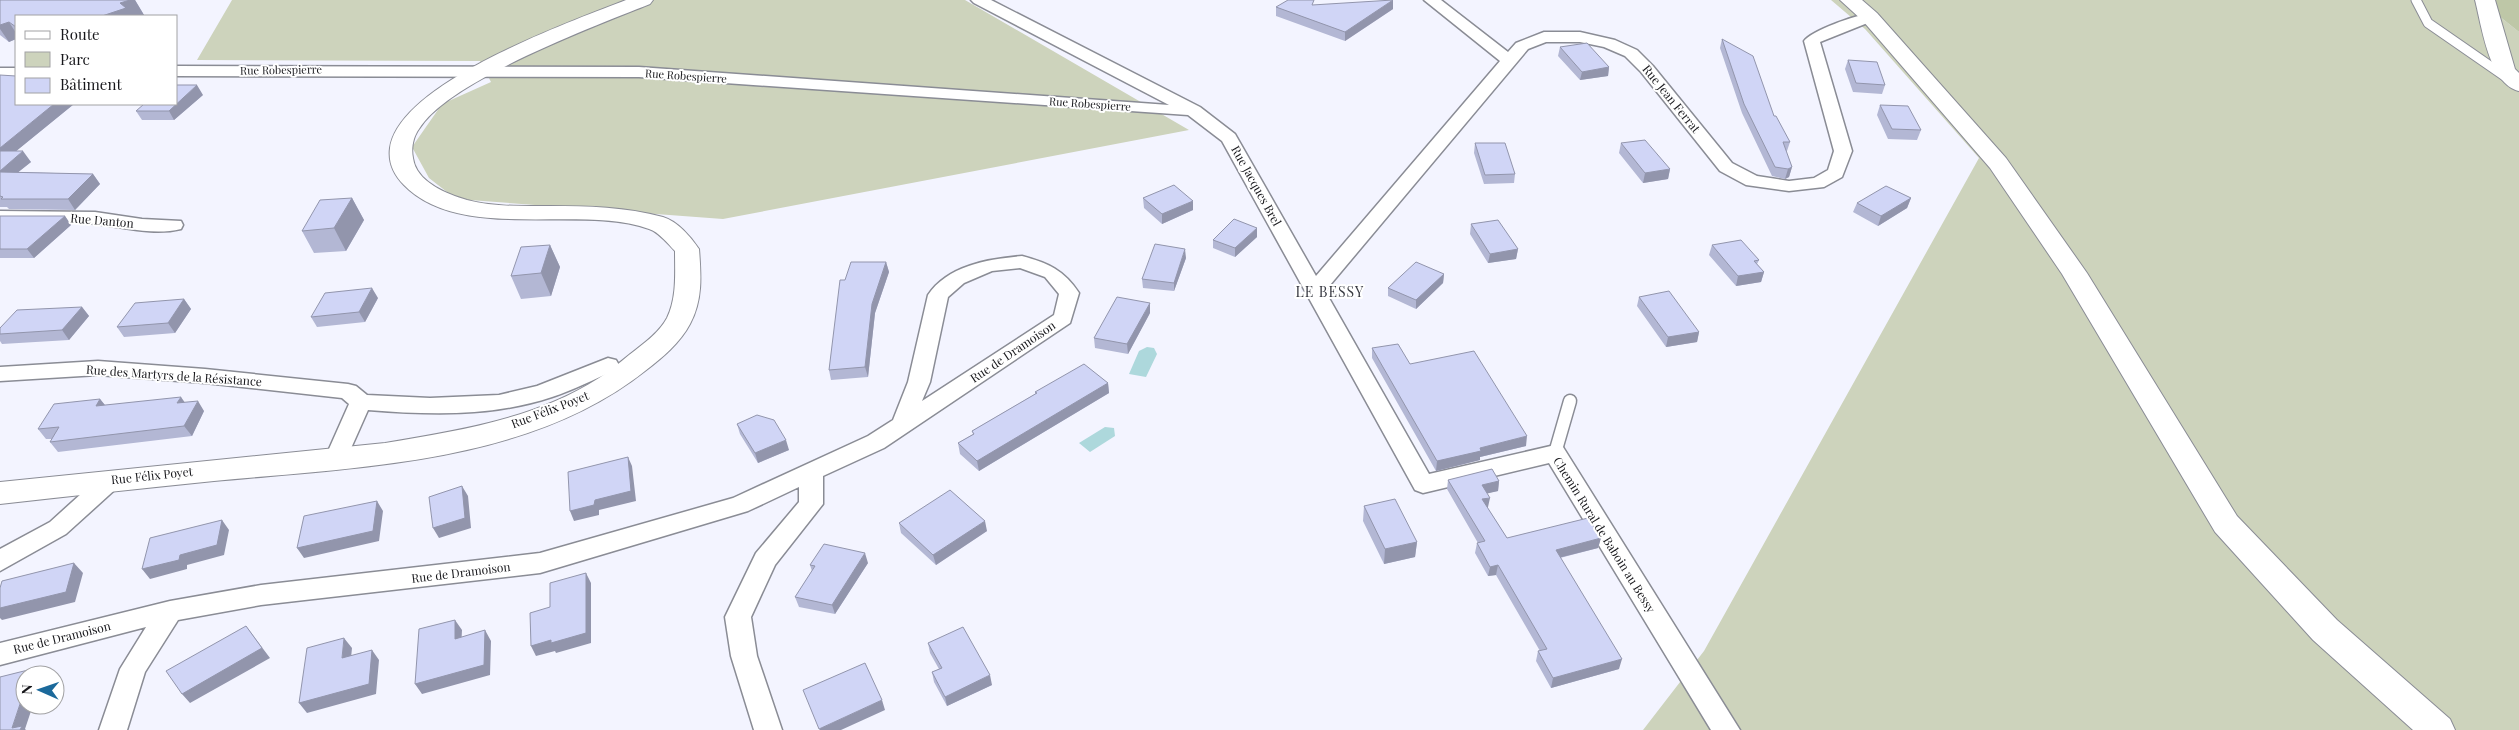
<svg xmlns="http://www.w3.org/2000/svg" width="2519" height="730" font-family="'Playfair Display',serif">
	<style>
		.green { fill: #cdd3bc }
		.forest { fill: #bec7a7 }
		.water { fill: #add8dc }
		.lines { fill: none; stroke-linecap: round; stroke-linejoin: round }
		.service-far1-casing { stroke: #8a8c95; stroke-width: 11 }
		.service-casing { stroke: #8a8c95; stroke-width: 15 }
		.minor-casing { stroke: #8a8c95; stroke-width: 3 }
		.tertiary-casing { stroke: #8a8c95; stroke-width: 2 }
		.service-far1 { stroke: #fff; stroke-width: 9 }
		.service { stroke: #fff; stroke-width: 12 }
		.minor { fill: #fff; fill-rule: evenodd }
		.tertiary { fill: #fff; fill-rule: evenodd }
		.wall { fill: #b3b7d4 }
		.shaded-wall { fill: #9295ac }
		.building { fill: #d0d5f6; stroke: #9295ac }
		.labels { text-anchor: middle; stroke-width: 4; stroke-linejoin: round; paint-order: stroke }
		.far-street-label { font-size: 11px; fill: #17171b; stroke: #fff }
		.street-label { font-size: 12px; fill: #17171b; stroke: #fff }
		.neighbourhood-label { font-size: 14px; letter-spacing: 1px; fill: #373941; stroke: #fff }
	</style>
	<rect width="100%" height="100%" fill="#f3f4ff"/>
	<path class="green" d="M232 0H965L1189 130 723 219 456 199 429 178 412 147 442 104 491 82 480 61 197 60Z
		M1831 0H2479L2519 32V730H1643L1704 651 1979 158 1865 29Z"/>
	<path class="forest" d="M2479 0H2519V32Z"/>
	<path class="water" d="M1147 347 1154 348 1157 354 1146 377 1129 374 1139 351Z
		M1105 427 1114 428 1115 436 1090 452 1079 443Z"/>
	<g class="lines">
		<g class="service-far1-casing">
			<path id="service-far1" d="M2416 0 2428 23 2519 86"/>
		</g>
		<g class="service-casing">
			<path id="service" d="M1555 453 1570 401"/>
		</g>
		<g class="minor-casing">
			<path id="minor" d="M971 0H991L1200 107 1235 134 1316 276 1500 61 1424 0H1441L1508 52 1516 43 1544 32H1580L1615 40 1637 50 1653 66 1732 163 1757 176 1789 181 1814 178 1828 170 1834 151 1804 41C1811 31 1863 11 1875 14L1878 17 1875 20 1820 42 1852 151 1842 177 1824 187 1789 191 1746 185 1720 171 1641 72 1625 56 1604 47 1580 42H1546L1528 49 1325 291 1429 474 1555 445 1563 447 1740 730H1711L1549 463 1423 493 1415 490 1222 141 1188 115 639 77 176 76V66L639 67 1169 105 974 3Z
				M0 68H16V78H0Z
				M0 211 95 212 142 219 181 221 183 225 181 229C153 236 124 227 96 224 65 220 32 223 0 223Z
				M1022 256C1048 263 1064 270 1079 293L1070 323 884 448 823 476V504L775 565 751 617 757 656 782 730H754L731 656 725 617 756 553 799 502V487L748 511 540 573 261 605 178 620 145 672 127 730H99L120 669 146 627 0 665V643L170 601 261 585 540 553 733 498 868 436 893 420 908 382 928 295C948 265 989 259 1022 256ZM1020 268 1045 277 1059 294 1054 315 922 401 930 382 948 297 964 283 992 271Z
				M608 358 616 360 619 365 616 370C594 379 574 390 552 397 492 417 430 415 368 410L344 464 336 466 328 464 325 458 349 404 342 398 205 383 98 375 0 381V367L98 361 205 369 348 384 356 386 367 395 430 398 499 395 537 386Z
				M111 472 119 474 123 480 119 486 66 534 0 571V549L50 522 103 474Z"/>
		</g>
		<g class="tertiary-casing">
			<path id="tertiary" d="M626 0H653L650 4C595 26 448 81 419 129 413 137 411 149 413 158 416 182 447 194 467 200 493 207 523 206 550 206 588 206 626 207 663 217 677 221 691 237 699 249 701 275 703 300 690 324 680 343 662 358 645 371 528 464 358 467 214 481 143 488 71 496 0 504V482L385 443C458 431 535 419 599 378 609 372 619 363 629 355 642 345 659 333 667 318 677 297 675 274 675 251 667 243 659 232 649 229 581 204 460 243 404 185 394 175 388 163 390 148 399 83 569 22 626 0Z
				M1840 0H1862L1877 13 2006 158 2087 273 2237 516 2337 620 2450 719 2455 730H2413L2313 640 2215 532 2062 274 1990 168 1863 21Z
				M2475 0H2495L2515 69 2519 73V91C2489 84 2482 27 2475 0Z"/>
		</g>
		<use href="#service-far1" class="service-far1"/>
		<use href="#service" class="service"/>
		<use href="#minor" class="minor"/>
		<use href="#tertiary" class="tertiary"/>
	</g>
	<path class="wall" d="M0 0H135L144 15 16 16V39L9 42 0 35Z
		M1314 5 1393 9 1345 41 1276 16V7Z
		M1722 39 1774 116 1790 142 1787 151H1786L1792 167 1789 177 1785 179 1772 176 1742 113 1720 48Z
		M1560 47 1609 67 1608 76 1580 80 1558 56Z
		M1848 60 1885 85 1882 94 1853 92 1845 69Z
		M0 75 16 104H74L16 151 31 162 18 172 93 174 100 184 75 210 9 209 7 207H0Z
		M203 95 174 120H142L136 111Z
		M1880 105 1921 130 1917 140 1888 139 1877 115Z
		M1475 143 1515 174 1514 183 1484 184 1474 153Z
		M1621 143 1670 169 1668 179 1643 183 1619 153Z
		M352 198 364 220 346 251 314 253 302 231Z
		M1143 198 1193 210 1162 224 1144 208Z
		M1911 198 1907 208 1878 226 1853 212 1857 203Z
		M0 216H65L71 225 34 258H0Z
		M1471 224 1518 249 1516 259 1488 263 1470 234Z
		M1257 237 1235 257 1213 248V240Z
		M550 245 560 267 551 296 521 299 511 276Z
		M1712 245 1759 260 1757 264 1764 272 1761 282 1736 286 1709 255Z
		M1186 258 1174 291 1143 288 1142 279Z
		M886 262 889 272 875 313 868 377 831 380 829 370 845 280Z
		M1444 274 1443 283 1416 309 1388 296V288Z
		M1639 297 1699 332 1697 342 1666 347 1637 306Z
		M378 298 365 322 317 327 311 317Z
		M184 299 191 309 175 333 124 337 117 327Z
		M82 307 89 316 69 340 2 344 0 341V328Z
		M1150 313 1128 354 1095 348 1094 338Z
		M1372 348 1410 364 1526 446 1480 457V460L1436 471 1372 358Z
		M1108 383 1109 393 979 471 960 454 958 443 973 434 972 431 1035 394V392Z
		M100 399 105 405 185 403 204 411 192 436 58 452 50 442 52 439H46L38 429Z
		M737 424 789 450 758 463 740 434Z
		M1448 480 1499 481 1498 491 1487 493V507L1507 538H1601L1598 548 1560 558 1619 669 1551 688 1536 661 1538 651H1540L1496 575 1488 576 1475 553 1477 543H1478L1447 489Z
		M1364 506 1417 542 1415 557 1384 564 1363 521Z
		M899 523 987 531 936 565 901 533Z
		M868 563 835 614 799 607 795 597 812 571 810 565Z
		M928 643 992 685 947 706 934 682 932 672 939 669 930 653Z"/>
	<path class="shaded-wall" d="M130 0H135L144 15 139 16H102L120 3Z
		M1393 0V9L1345 41V32Z
		M9 22 16 33V39L9 42 0 29V25Z
		M1609 67 1608 76 1580 80 1582 72Z
		M197 85 203 95 174 120 169 111Z
		M54 104H74L4 161 0 156V148Z
		M23 151 31 162 6 182 0 174V171Z
		M1792 167 1789 177 1785 179 1788 169Z
		M1670 169 1668 179 1643 183 1645 173Z
		M93 174 100 184 75 210 68 199Z
		M352 198 364 220 346 251 334 228Z
		M1911 198 1907 208 1878 226 1881 216Z
		M1193 201V210L1162 224V214Z
		M65 216 71 225 34 258 27 249Z
		M1257 228V237L1235 257V248Z
		M550 245 560 267 551 296 541 273Z
		M1185 249 1186 258 1174 291V283Z
		M1518 249 1516 259 1488 263 1490 254Z
		M886 262 889 272 875 313 868 377 865 367 872 304Z
		M1764 272 1761 282 1736 286 1738 276Z
		M1444 274 1443 283 1416 309V300Z
		M372 288 378 298 365 322 359 312Z
		M184 299 191 309 175 333 168 323Z
		M1150 303V313L1128 354 1127 344Z
		M82 307 89 316 69 340 62 330Z
		M1699 332 1697 342 1666 347 1668 337Z
		M1108 383 1109 393 979 471 977 461Z
		M181 397 188 407 177 403Z
		M100 399 108 409 96 406Z
		M198 401 204 411 192 436 184 426Z
		M1527 436 1526 446 1480 457V460L1436 471 1437 461 1480 448Z
		M786 440 789 450 758 463 755 453Z
		M628 457 632 466 636 501 599 510V515L574 521 570 511 595 500Z
		M1499 481 1498 491 1481 495 1482 485Z
		M462 486 468 496 471 528 439 538 433 528Z
		M1490 498 1488 507 1481 509 1482 499Z
		M377 501 383 511 379 541 304 558 297 548Z
		M222 520 229 530 224 555 187 565V569L150 579 142 569 180 555Z
		M985 521 987 531 936 565 933 555Z
		M1601 538 1598 548 1554 559 1556 550Z
		M1417 542 1415 557 1384 564 1385 549Z
		M865 553 868 563 835 614 832 605Z
		M74 563 83 573 75 602 2 620 0 618V608Z
		M1498 565 1496 575 1488 576 1490 567Z
		M586 573 591 583V643L556 653 555 651 536 656 531 646Z
		M455 620 462 630 461 649 455 639Z
		M246 626 270 658 190 703 182 694Z
		M485 630 491 641 490 675 422 694 415 684Z
		M344 638 352 648 350 668 342 658Z
		M372 650 379 660 376 694 307 713 299 703Z
		M1622 659 1619 669 1551 688 1553 678Z
		M32 669 38 675H30Z
		M990 675 992 685 947 706 945 697Z
		M25 689V705H33L25 729 26 730H13L12 728Z
		M882 700 885 710 841 730H820L819 729Z"/>
	<path class="building" d="M0 0H130L120 3 126 8 102 16H16V27L9 22 0 25Z
		M1288 0H1314L1312 5 1393 0 1345 32 1276 7Z
		M1722 39 1753 56 1774 116H1776L1790 142H1783L1792 167 1788 169 1775 167 1744 104Z
		M1587 43 1609 67 1582 72 1560 47Z
		M1848 60 1877 62 1885 85 1856 83Z
		M0 75 16 76V104H54L0 148Z
		M176 85H197L169 111H136L144 104H176Z
		M1880 105 1908 106 1921 130 1892 129Z
		M1645 140 1670 169 1645 173 1621 143Z
		M1475 143H1505L1515 174 1485 175Z
		M0 151H23L0 171Z
		M0 172 93 174 68 199H1L3 197 0 196Z
		M1174 185 1193 201 1162 214 1143 198Z
		M1886 186 1911 198 1881 216 1857 203Z
		M352 198 334 228 302 231 320 200Z
		M0 216H65L27 249H0Z
		M1234 219 1257 228 1235 248 1213 240Z
		M1498 220 1518 249 1490 254 1471 224Z
		M1741 240 1759 260 1754 261 1764 272 1738 276 1712 245Z
		M1155 244 1185 249 1174 283 1142 279Z
		M550 245 541 273 511 276 521 247Z
		M851 262H886L872 304 865 367 829 370 840 280H845Z
		M1416 262 1444 274 1416 300 1388 288Z
		M372 288 359 312 311 317 325 293Z
		M1669 291 1699 332 1668 337 1639 297Z
		M1117 297 1150 303 1127 344 1094 338Z
		M184 299 168 323 117 327 135 303Z
		M82 307 62 330 0 334V328L17 310Z
		M1398 344 1410 364 1474 351 1527 436 1480 448 1481 451 1437 461 1372 348Z
		M1084 364 1108 383 977 461 958 443 974 434 972 431 1037 393 1035 392Z
		M181 397 177 403 198 401 184 426 50 442 59 427 38 429 54 404 100 399 96 406Z
		M757 415 774 420 786 440 755 453 737 424Z
		M628 457 631 491 595 500 594 505 570 511 568 472Z
		M1492 469 1499 481 1482 485 1490 498 1482 499 1507 538 1588 518 1601 538 1556 550 1622 659 1553 678 1538 651 1547 649 1498 565 1490 567 1477 543 1485 541 1448 480Z
		M462 486 465 518 433 528 429 497Z
		M950 490 985 521 933 555 899 523Z
		M1395 499 1417 542 1385 549 1364 506Z
		M377 501 373 531 297 548 304 516Z
		M222 520 217 545 180 555 179 560 142 569 150 538Z
		M824 544 865 553 832 605 795 597 815 566 810 565Z
		M74 563 66 592 0 608V588L2 581Z
		M586 573V633L551 643V640L531 646 530 613 550 607V583Z
		M455 620V639L485 630 484 665 415 684 419 629Z
		M246 626 262 648 182 694 166 671Z
		M963 627 990 675 945 697 932 672 942 668 928 643Z
		M344 638 342 658 372 650 369 684 299 703 307 648Z
		M865 663 882 700 819 729 803 690Z
		M32 669 30 675H25V689L12 728 22 726 20 730H0V677Z"/>
	<g class="labels">
		<g class="far-street-label">
			<text transform="translate(281 70) rotate(-1)" y="4">Rue Robespierre</text>
			<text transform="translate(686 76) rotate(4)" y="4">Rue Robespierre</text>
			<text transform="translate(1090 104) rotate(4)" y="4">Rue Robespierre</text>
		</g>
		<g class="street-label">
			<text transform="translate(1671 99) rotate(51)" y="4">Rue Jean Ferrat</text>
			<text transform="translate(1256 186) rotate(61)" y="4">Rue Jacques Brel</text>
			<text transform="translate(102 221) rotate(5)" y="4">Rue Danton</text>
			<text transform="translate(1013 352) rotate(-34)" y="4">Rue de Dramoison</text>
			<text transform="translate(174 376) rotate(4)" y="4">Rue des Martyrs de la Résistance</text>
			<text transform="translate(550 410) rotate(-21)" y="4">Rue Félix Poyet</text>
			<text transform="translate(152 476) rotate(-6)" y="4">Rue Félix Poyet</text>
			<text transform="translate(1604 535) rotate(58)" y="4">Chemin Rural de Baboin au Bessy</text>
			<text transform="translate(461 573) rotate(-7)" y="4">Rue de Dramoison</text>
			<text transform="translate(62 638) rotate(-14)" y="4">Rue de Dramoison</text>
		</g>
		<g class="neighbourhood-label">
			<text x="1330" y="297">LE BESSY</text>
		</g>
	</g>
	<rect x="15" y="15" width="162" height="90" fill="#ffffff" stroke="#a2a2a4"/>
	<rect x="25" y="31" width="25" height="8" fill="#ffffff" stroke="#a2a2a4"/>
	<text x="60" y="40" font-size="15" fill="#17171b">Route</text>
	<rect x="25" y="52" width="25" height="15" fill="#cdd3bc" stroke="#a2a2a4"/>
	<text x="60" y="65" font-size="15" fill="#17171b">Parc</text>
	<rect x="25" y="78" width="25" height="15" fill="#d0d5f6" stroke="#a2a2a4"/>
	<text x="60" y="90" font-size="15" fill="#17171b">Bâtiment</text>
	<g transform="translate(40 690) rotate(272)"><circle r="24" fill="#ffffff" stroke="#a2a2a4"/>
	<path d="M0-4L9 19L0 12L-9 19Z" fill="#1b699b"/>
	<text y="-8" font-size="14" font-weight="bold" text-anchor="middle" fill="#17171b">N</text>
	</g>
</svg>
